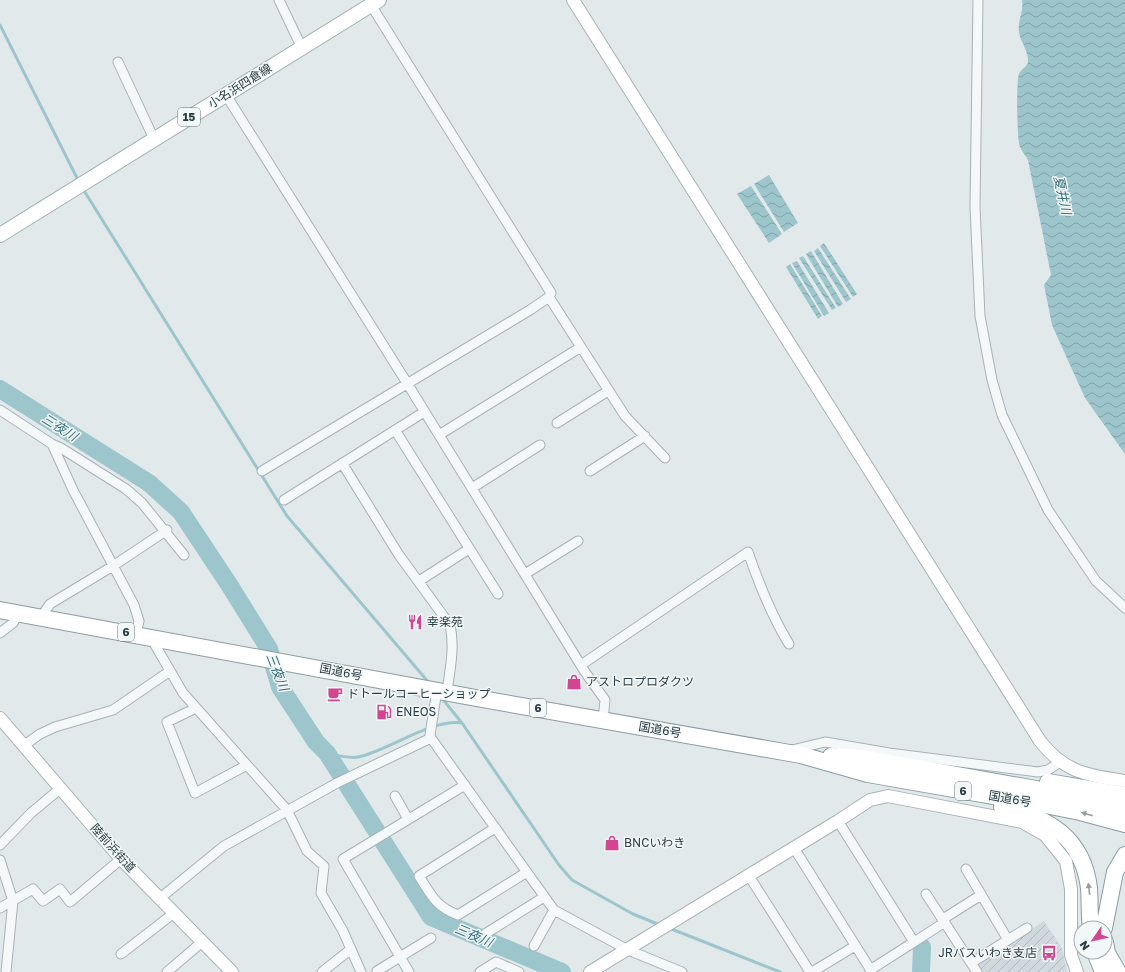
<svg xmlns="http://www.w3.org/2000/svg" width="1125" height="972" font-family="'Golos Text','Noto Sans JP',sans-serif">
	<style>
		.industrial { fill: url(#industrial-furrows) }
		.water { fill: url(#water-waves) }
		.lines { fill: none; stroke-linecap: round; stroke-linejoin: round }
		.stream { stroke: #9dc6cc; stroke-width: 3 }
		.river { stroke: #9dc6cc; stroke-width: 18 }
		.street-casing { stroke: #a7b2b6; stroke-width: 11 }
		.secondary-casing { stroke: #a7b2b6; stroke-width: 14 }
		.primary-casing { stroke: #a1b2b7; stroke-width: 16 }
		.highway-casing { stroke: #899da2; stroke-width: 18 }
		.street { stroke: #f5f8f9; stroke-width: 9 }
		.secondary { stroke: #fff; stroke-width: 12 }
		.primary { stroke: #fff; stroke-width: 14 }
		.highway { stroke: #fff; stroke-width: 16 }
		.oneway { fill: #949ea2 }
		.labels { text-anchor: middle; stroke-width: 3; stroke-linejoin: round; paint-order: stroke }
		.shield { fill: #f2f7f8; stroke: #66757a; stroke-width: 1 }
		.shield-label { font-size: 11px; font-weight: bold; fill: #2a3d44 }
		.street-label { font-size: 12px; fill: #2a3d44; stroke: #f2f7f8 }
		.poi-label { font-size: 12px; fill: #2a3d44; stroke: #f2f7f8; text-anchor: start }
		.water-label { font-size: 13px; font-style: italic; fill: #326d79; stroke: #f2f7f8 }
	</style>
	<defs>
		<pattern id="industrial-furrows" width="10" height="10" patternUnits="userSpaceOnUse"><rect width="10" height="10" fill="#d0d9dd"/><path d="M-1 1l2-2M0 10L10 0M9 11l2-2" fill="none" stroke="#b3bbbf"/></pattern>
		<pattern id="water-waves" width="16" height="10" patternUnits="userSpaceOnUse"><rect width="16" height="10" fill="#9dc6cc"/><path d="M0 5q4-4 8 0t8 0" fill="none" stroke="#80a2a7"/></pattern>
	</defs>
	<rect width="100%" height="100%" fill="#e2e9eb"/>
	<path class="industrial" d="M1044 921 1062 948 1067 972H980L976 964Z"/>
	<path class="water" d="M1022 0H1125V454L1085 398 1052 325 1044 285 1051 275 1028 160C1026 156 1022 152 1020 147 1017 140 1016 81 1019 74 1021 69 1027 67 1028 62 1029 53 1021 42 1019 33 1017 22 1024 11 1022 0Z
		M769 175 798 223 784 232 754 184Z
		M751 186 782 234 769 243 737 194Z
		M824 243 857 294 853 297 820 246Z
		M818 248 851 299 846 302 814 251Z
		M811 251 843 304 838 307 806 254Z
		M803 256 836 308 832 310 799 258Z
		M797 261 829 313 824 316 792 263Z
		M790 264 822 316 818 319 786 267Z"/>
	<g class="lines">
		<path class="stream" d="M0 25 79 182
			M83 189 287 516 430 684
			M441 697 462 723
			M327 753C336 755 349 759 358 757 388 751 432 718 462 723L559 865 572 880 633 914 660 925
			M669 928 780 972"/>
		<path class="river" d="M0 389 149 483 181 512 230 586 269 649 280 687 316 742 327 753 431 917 562 972
			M921 972 922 947"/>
		<g class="street-casing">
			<path id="street" d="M279 0 302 48
				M978 0 975 207 980 316 992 380 1002 415 1048 510 1096 581 1125 608
				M118 62 154 139
				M226 95 407 383 585 672 605 700 603 720
				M549 297 625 416 665 458
				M0 410 52 444 73 490 134 605 139 621 136 634
				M557 423 608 391
				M395 430 498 594
				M439 435 581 347
				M52 444 61 448 126 489 142 503 184 555
				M342 463 399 555 450 625C455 647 450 669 447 692
				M262 471 530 310 549 297 551 293 371 5
				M590 471 645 436
				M472 488 540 445
				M284 500 424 412
				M525 574 578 541
				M419 581 469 549
				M41 617 50 604 113 566 167 530
				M0 633 13 623 18 613
				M151 638 183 693 287 810 307 851 324 866 321 893 343 931 361 972
				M581 665 748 552C759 584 771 615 789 644
				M437 690 430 735 431 738 554 910 628 950 682 972
				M196 708 167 722 195 793 247 765
				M23 746 40 734 55 727 113 710 170 671
				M792 750 825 742 889 753 1038 772 1048 770 1060 762
				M395 796 408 819
				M838 821 914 942 870 970
				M495 828 419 876C431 895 436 907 458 915L527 872
				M0 845 31 813 61 788
				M794 848 872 972
				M0 860 13 901 6 972
				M966 869 1008 940
				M749 876 810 972
				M926 894 971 963 1027 928
				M159 899 224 846 337 783 431 738
				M0 908 33 889 43 901 60 889 70 902 121 859
				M943 919 981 895
				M485 934 544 897
				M914 942 945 922
				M534 946 554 910
				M121 954 174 913
				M971 963 977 972
				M377 971 431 938
				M167 972 202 942
				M322 972 351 949
				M409 972 343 859 465 785
				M480 972 496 962 519 972
				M812 972 855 946"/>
		</g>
		<g class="secondary-casing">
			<path id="secondary" d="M573 0 1040 741C1065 773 1087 775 1125 781
				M0 718 121 859 232 972
				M590 972 838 821 870 800 888 796 1022 822 1045 835 1066 861 1071 889V955L1077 972"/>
		</g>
		<g class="primary-casing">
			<path id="primary" d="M0 235 379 0"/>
		</g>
		<g class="highway-casing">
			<path id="highway" d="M0 610 476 698 801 755 868 774 1045 805 1080 812 1125 824
				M831 756 861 758 1036 789 1125 811
				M1048 782 1125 795
				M1002 807C1048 817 1083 838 1089 888 1090 901 1089 915 1091 928
				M1104 928 1115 872 1125 855
				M1105 942 1107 953 1118 972
				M1095 952 1103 972"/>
		</g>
		<use href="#street" class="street"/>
		<use href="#secondary" class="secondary"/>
		<use href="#primary" class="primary"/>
		<use href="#highway" class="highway"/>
	</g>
	<defs><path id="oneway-solid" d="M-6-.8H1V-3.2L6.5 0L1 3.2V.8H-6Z"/></defs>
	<g class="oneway">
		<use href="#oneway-solid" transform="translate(1087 814) rotate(-164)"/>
		<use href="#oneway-solid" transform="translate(1089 889) rotate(-97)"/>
	</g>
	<defs>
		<g id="restaurant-bare" transform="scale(1.2)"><path d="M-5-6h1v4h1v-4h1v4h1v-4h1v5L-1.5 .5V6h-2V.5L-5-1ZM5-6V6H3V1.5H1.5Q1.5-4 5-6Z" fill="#d24591" stroke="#f2f7f8" stroke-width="2.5" paint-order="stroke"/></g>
		<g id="shop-bare" transform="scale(1.2)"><path d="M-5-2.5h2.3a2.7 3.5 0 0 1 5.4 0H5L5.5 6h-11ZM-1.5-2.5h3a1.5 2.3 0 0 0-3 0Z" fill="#d24591" stroke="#f2f7f8" stroke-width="2.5" paint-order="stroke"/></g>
		<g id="cafe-bare" transform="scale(1.2)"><path d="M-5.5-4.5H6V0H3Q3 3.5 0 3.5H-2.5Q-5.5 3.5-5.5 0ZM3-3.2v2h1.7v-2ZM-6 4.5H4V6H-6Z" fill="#d24591" stroke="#f2f7f8" stroke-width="2.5" paint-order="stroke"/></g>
		<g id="fuel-bare" transform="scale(1.2)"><path d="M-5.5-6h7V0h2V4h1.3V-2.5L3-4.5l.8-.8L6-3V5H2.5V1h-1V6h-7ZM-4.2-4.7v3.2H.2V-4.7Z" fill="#d24591" stroke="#f2f7f8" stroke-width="2.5" paint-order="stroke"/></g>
		<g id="bus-bare" transform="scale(1.2)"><path d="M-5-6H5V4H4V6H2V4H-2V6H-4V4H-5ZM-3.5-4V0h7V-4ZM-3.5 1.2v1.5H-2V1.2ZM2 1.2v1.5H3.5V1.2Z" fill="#d24591" stroke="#f2f7f8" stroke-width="2.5" paint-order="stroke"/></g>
	</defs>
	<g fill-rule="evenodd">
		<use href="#restaurant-bare" x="415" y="622"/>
		<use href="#shop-bare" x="574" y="682"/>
		<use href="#cafe-bare" x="335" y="694"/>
		<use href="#fuel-bare" x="384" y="712"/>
		<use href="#shop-bare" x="612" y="843"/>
		<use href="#bus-bare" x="1049" y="953"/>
	</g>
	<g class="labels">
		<g class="shield">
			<rect x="178" y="108" width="22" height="18" rx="3"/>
			<rect x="118" y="623" width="16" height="18" rx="3"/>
			<rect x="530" y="699" width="16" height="18" rx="3"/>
			<rect x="955" y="782" width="16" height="18" rx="3"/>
		</g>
		<g class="shield-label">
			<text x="189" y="121">15</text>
			<text x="126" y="636">6</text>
			<text x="538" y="712">6</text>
			<text x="963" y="795">6</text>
		</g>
		<g class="street-label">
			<text transform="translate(240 86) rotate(-32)" y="4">小名浜四倉線</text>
			<text transform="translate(341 672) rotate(11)" y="4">国道6号</text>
			<text transform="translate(660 730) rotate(10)" y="4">国道6号</text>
			<text transform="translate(1010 799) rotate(10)" y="4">国道6号</text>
			<text transform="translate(113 848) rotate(48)" y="4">陸前浜街道</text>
		</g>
		<g class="poi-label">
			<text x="427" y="626">幸楽苑</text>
			<text x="586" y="686">アストロプロダクツ</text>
			<text x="347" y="698">ドトールコーヒーショップ</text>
			<text x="396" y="716">ENEOS</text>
			<text x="624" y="847">BNCいわき</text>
			<text x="1037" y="957" text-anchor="end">JRバスいわき支店</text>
		</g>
		<g class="water-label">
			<text transform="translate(1063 195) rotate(78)" y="5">夏井川</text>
			<text transform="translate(60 427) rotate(32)" y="5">三夜川</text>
			<text transform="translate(278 672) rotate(69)" y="5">三夜川</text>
			<text transform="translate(474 935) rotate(23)" y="5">三夜川</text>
		</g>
	</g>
	<g transform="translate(1093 940) rotate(236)"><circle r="19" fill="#f2f7f8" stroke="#a2adb0"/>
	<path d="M0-3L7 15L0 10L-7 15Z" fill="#d24591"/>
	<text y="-6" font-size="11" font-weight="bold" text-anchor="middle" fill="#2a3d44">N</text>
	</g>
</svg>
